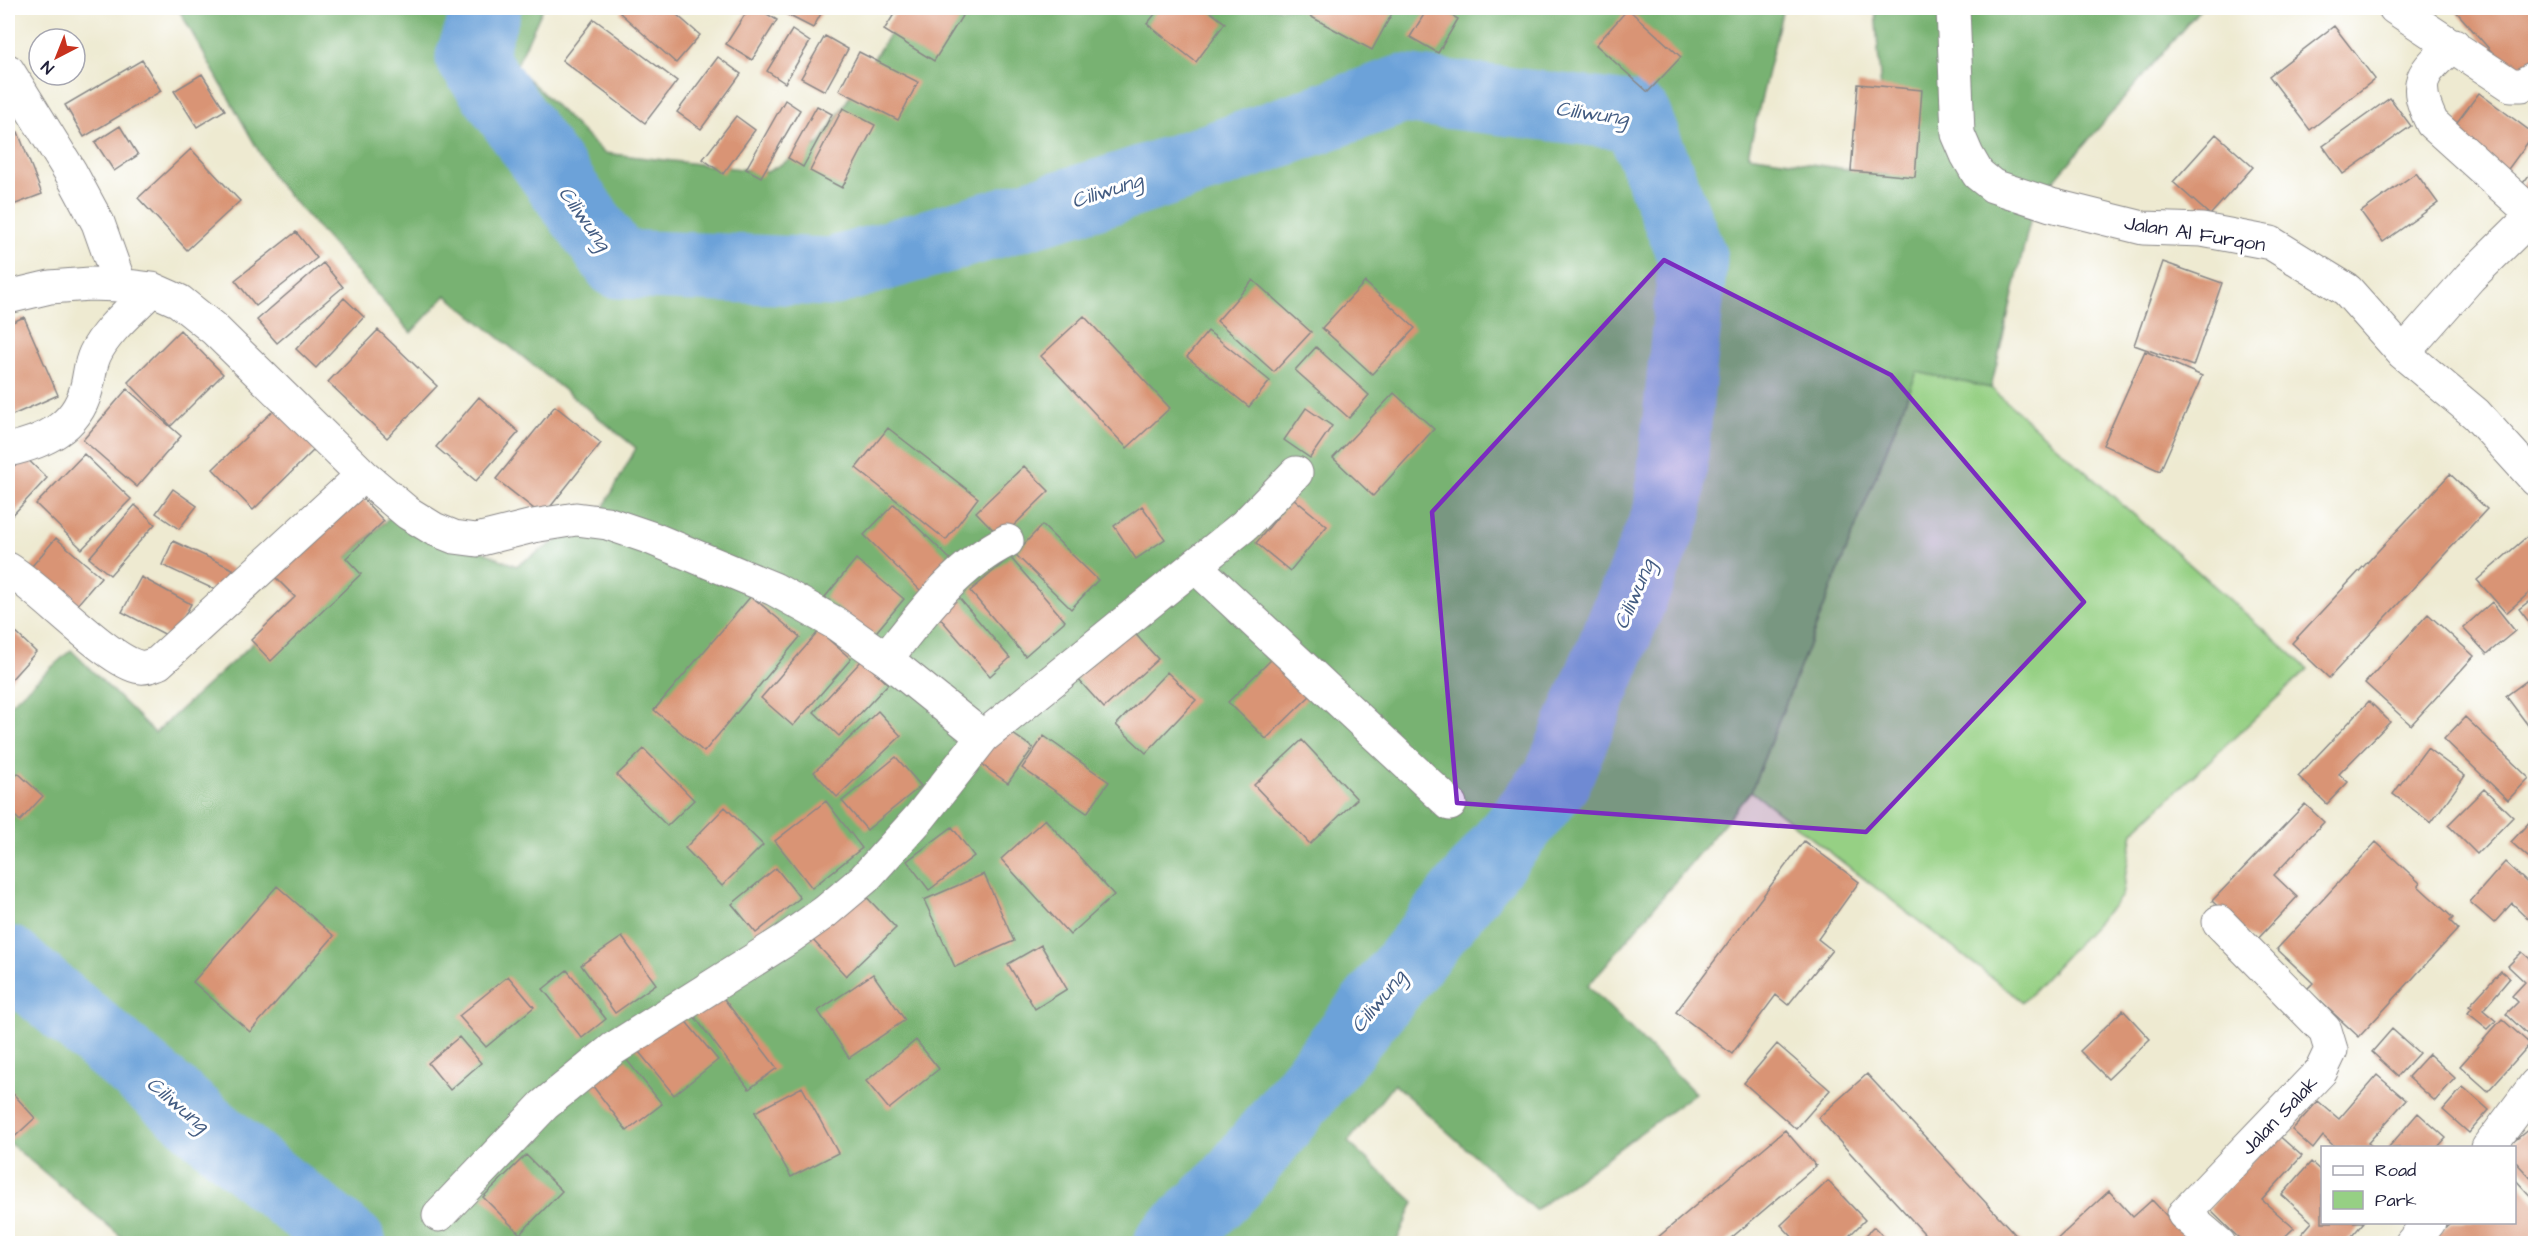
<svg xmlns="http://www.w3.org/2000/svg" width="2543" height="1251" font-family="'Architects Daughter',sans-serif">
	<style>
		.green { fill: #96d084; stroke: #5c7960; stroke-width: 1.5 }
		.forest { fill: #78b272; stroke: #4d6a56; stroke-width: 1.5 }
		.lines { fill: none; stroke-linecap: round; stroke-linejoin: round }
		.river { stroke: #6ca2d9; stroke-width: 69 }
		.building { fill: #d99475 }
		.street-casing { stroke: #888686; stroke-width: 35 }
		.street { stroke: #fff; stroke-width: 33 }
		.marked { fill: #7b2cbf; fill-opacity: 0.2; stroke: #7b2cbf; stroke-width: 4.5; stroke-linejoin: round }
		.labels { text-anchor: middle; stroke-width: 6; stroke-linejoin: round; paint-order: stroke }
		.street-label { font-size: 20px; fill: #22223b; stroke: #fff }
		.water-label { font-size: 21px; font-style: italic; fill: #435c82; stroke: #fff }
	</style>
	<rect width="100%" height="100%" fill="#fff"/>
	<filter id="ink" filterUnits="userSpaceOnUse"><feTurbulence type="fractalNoise" baseFrequency=".0167" numOctaves="2"/><feDisplacementMap in="SourceGraphic" scale="12" xChannelSelector="R" yChannelSelector="G"/><feConvolveMatrix kernelMatrix="1 2 1 2 8 2 1 2 1" color-interpolation-filters="sRGB"/></filter>
	<filter id="wash" filterUnits="userSpaceOnUse"><feTurbulence type="fractalNoise" baseFrequency=".008" numOctaves="4" result="noise"/><feDisplacementMap in="SourceGraphic" scale="24" xChannelSelector="R" yChannelSelector="G"/><feGaussianBlur stdDeviation="1.35" result="paint"/><feColorMatrix in="noise" values="0 0 0 0 0 0 0 0 0 0 0 0 0 0 0 0 0 1.4 0 .05"/><feComposite in="paint" operator="in"/></filter>
	<g filter="url(#wash)">
		<rect width="100%" height="100%" fill="#eeead1"/>
		<path class="green" d="M1917 372 1991 388 2308 669 2133 832 2122 896 2023 1002 1751 791Z"/>
		<path class="forest" d="M178 8H543L516 67 604 153 767 172 820 143 906 8H1346L1367 15 1372 8H1783L1748 155 1887 175 1875 8H2201L2034 204 1991 388 1917 372 1751 791 1588 986 1695 1093 1535 1210 1394 1084 1348 1142 1414 1202 1396 1243H129L8 1142V706L71 650 155 733 395 513 516 566 600 514 636 448 446 295 411 333 275 180Z"/>
		<g class="lines">
			<path class="river" d="M487 8 470 57 618 264 831 272 1108 191 1212 157 1403 89 1637 117 1693 259 1668 512 1557 779 1231 1183 1168 1244
				M8 960 271 1181 352 1244"/>
		</g>
		<g id="blocks">
			<path class="building" d="M624 8H669L700 35 676 63 620 13Z
				M749 8H757L777 20 752 60 726 44Z
				M774 8H824L813 28Z
				M898 8H967L934 61 884 30Z
				M1160 8H1205L1225 23 1196 62 1147 24Z
				M1295 8H1395L1372 50Z
				M1428 8H1440L1458 19 1438 53 1410 37Z
				M2453 8H2536V58L2514 77Z
				M1628 9 1681 57 1648 92 1596 45Z
				M594 19 677 81 645 123 562 60Z
				M2334 26 2375 79 2310 130 2269 76Z
				M792 30 810 42 785 83 767 71Z
				M825 36 848 49 825 91 801 78Z
				M859 52 918 82 898 120 839 90Z
				M718 57 741 74 701 129 677 112Z
				M142 60 161 91 84 137 65 105Z
				M202 74 225 110 197 127 174 91Z
				M1858 84 1922 90 1915 177 1851 171Z
				M2479 93 2534 134 2506 172 2451 130Z
				M2390 98 2411 126 2343 174 2323 146Z
				M785 100 800 110 761 177 746 169Z
				M817 106 832 114 803 167 788 158Z
				M843 108 875 125 842 188 810 171Z
				M736 116 755 130 723 174 703 159Z
				M120 126 138 155 114 171 95 142Z
				M18 132 42 194 8 207V136Z
				M2216 134 2253 167 2210 215 2173 182Z
				M191 149 240 201 187 250 138 198Z
				M2536 166V197L2520 187Z
				M2416 173 2438 203 2383 242 2361 212Z
				M296 232 317 258 256 306 235 280Z
				M8 241 14 248 8 254Z
				M2163 262 2222 283 2193 366 2134 345Z
				M323 263 343 287 277 343 257 320Z
				M1253 280 1311 332 1274 372 1217 321Z
				M1365 282 1415 328 1372 374 1322 328Z
				M344 298 364 317 316 368 296 349Z
				M1084 316 1170 408 1127 448 1041 356Z
				M24 317 58 395 8 417V324Z
				M180 330 223 374 171 426 128 382Z
				M378 330 437 386 387 438 328 382Z
				M1208 331 1270 381 1249 407 1187 357Z
				M1316 347 1369 395 1349 418 1295 370Z
				M2145 351 2202 376 2160 471 2103 445Z
				M127 389 181 436 137 487 83 440Z
				M1394 393 1434 429 1373 496 1333 458Z
				M479 397 519 432 476 481 436 447Z
				M555 406 601 443 543 516 496 479Z
				M277 407 316 448 253 510 213 469Z
				M1306 408 1332 426 1310 458 1284 440Z
				M888 428 978 498 946 540 856 468Z
				M18 450 47 478 8 520V462Z
				M84 454 131 499 82 549 36 504Z
				M1024 466 1049 491 1001 538 976 512Z
				M2450 474 2487 509 2329 678 2292 643Z
				M173 489 197 506 179 529 156 513Z
				M355 491 384 521 346 558 361 574 271 661 251 640 295 597 271 573Z
				M1293 498 1327 526 1290 571 1256 543Z
				M894 504 952 561 922 592 864 535Z
				M135 505 155 524 110 575 89 558Z
				M1142 506 1165 539 1136 559 1114 526Z
				M1042 525 1098 580 1071 609 1015 554Z
				M2536 529V587L2506 613 2477 580Z
				M56 538 101 577 71 612 26 573Z
				M173 541 233 569 222 593 162 565Z
				M1010 557 1065 621 1025 656 970 591Z
				M856 559 904 599 872 637 825 597Z
				M141 577 191 604 172 638 122 612Z
				M955 593 1010 658 990 676 934 611Z
				M751 596 800 637 704 752 654 710Z
				M2536 596V631L2519 609Z
				M2492 602 2515 631 2487 654 2463 628Z
				M2428 614 2474 656 2411 725 2365 683Z
				M8 625 36 652 8 683Z
				M1130 628 1158 659 1104 708 1076 677Z
				M819 631 851 659 793 726 761 698Z
				M1275 656 1312 694 1266 739 1228 702Z
				M862 660 888 684 839 736 814 712Z
				M1167 672 1196 700 1146 753 1116 725Z
				M2536 674V736L2506 696Z
				M2369 701 2390 722 2339 774 2348 782 2327 804 2298 776Z
				M878 711 901 736 837 797 814 772Z
				M2465 717 2529 778 2508 800 2444 739Z
				M1003 727 1033 748 1008 783 978 762Z
				M1044 736 1109 782 1087 813 1022 768Z
				M1302 740 1357 799 1310 844 1254 785Z
				M2427 748 2465 776 2431 823 2393 794Z
				M644 749 694 800 667 826 617 775Z
				M896 757 921 786 867 830 842 801Z
				M18 773 43 796 20 821 8 809V784Z
				M2484 789 2513 817 2477 854 2448 825Z
				M826 801 862 848 812 888 775 841Z
				M2305 804 2324 822 2274 875 2297 897 2255 942 2212 901Z
				M725 807 763 845 722 886 685 848Z
				M2536 815V864L2511 842Z
				M1045 819 1114 895 1070 935 1001 859Z
				M952 827 974 856 929 890 907 861Z
				M1804 841 1859 882 1818 939 1832 950 1788 1005 1776 995 1732 1054 1676 1012Z
				M2376 842 2420 883 2418 886 2453 918 2450 921 2458 929 2359 1037 2307 989 2313 983 2277 949Z
				M2505 862 2536 891V926L2512 903 2494 923 2470 902Z
				M776 868 800 898 756 933 732 904Z
				M984 874 1014 941 955 967 924 900Z
				M277 886 334 936 250 1032 193 982Z
				M859 889 896 928 846 976 809 936Z
				M622 937 656 984 615 1013 581 965Z
				M1041 945 1067 989 1035 1009 1008 964Z
				M2522 952 2536 964V999L2533 1001 2536 1003V1028L2528 1035 2506 1014 2518 1002 2512 996 2525 982 2508 966Z
				M567 970 606 1019 582 1038 543 989Z
				M2501 971 2510 978 2483 1010 2496 1021 2488 1029 2468 1013 2472 1008 2469 1006Z
				M873 974 905 1020 849 1058 818 1011Z
				M508 976 534 1007 486 1047 459 1016Z
				M721 995 777 1068 749 1089 694 1016Z
				M2123 1010 2150 1039 2108 1079 2080 1051Z
				M678 1012 718 1060 674 1095 635 1047Z
				M2502 1019 2530 1044 2488 1091 2460 1066Z
				M2392 1029 2419 1053 2398 1076 2372 1052Z
				M459 1037 481 1063 450 1090 428 1063Z
				M916 1040 939 1069 889 1109 866 1081Z
				M1777 1044 1830 1090 1796 1129 1744 1083Z
				M2429 1054 2455 1078 2435 1101 2408 1077Z
				M626 1059 662 1104 627 1131 592 1085Z
				M1867 1074 2024 1244H1934L1818 1118Z
				M2377 1075 2406 1100 2368 1143 2374 1148H2336L2323 1136 2313 1149 2292 1130 2318 1101 2339 1119Z
				M802 1087 838 1153 791 1177 755 1112Z
				M2463 1087 2489 1110 2469 1133 2443 1110Z
				M8 1088 35 1118 9 1142 8 1140Z
				M2418 1113 2446 1138 2437 1148H2388Z
				M2536 1123V1184L2514 1160V1148H2506Z
				M1785 1130 1816 1166 1724 1244H1650Z
				M2276 1133 2302 1156 2262 1200 2294 1228 2277 1244H2245L2209 1209Z
				M526 1155 562 1191 520 1234 483 1197Z
				M2311 1162 2322 1172V1222H2364L2345 1244H2293L2312 1222 2282 1195Z
				M2514 1178 2536 1202V1244H2427L2451 1222H2514Z
				M1828 1181 1865 1220 1841 1244H1799L1781 1225Z
				M2109 1191 2133 1217 2152 1200 2193 1244H2052Z
				M1874 1227 1891 1244H1857Z"/>
		</g>
	</g>
	<g filter="url(#ink)">
		<use href="#blocks" fill-opacity="0" stroke="#888686" stroke-width="1.5"/>
		<g class="lines">
			<g class="street-casing">
				<path id="street" d="M1953 8 1958 134 1967 155 1978 174 1993 186 2051 205 2143 228 2202 230 2271 243 2347 290 2403 353 2476 414 2536 480
					M2395 8 2511 85H2522L2536 77
					M2454 45C2421 73 2412 82 2432 123L2536 217
					M8 71 71 173 98 223 120 285
					M8 297 50 287 90 284 120 285 152 289 179 301 214 329 363 475 408 513 434 529 454 537 477 540 533 526 576 519 607 523 651 538 774 589 835 623 886 659 983 737
					M2403 353 2470 277 2533 215
					M8 450C43 442 76 428 86 390 90 377 89 367 95 354 107 329 133 309 152 289
					M1196 567 1450 804
					M8 569C40 588 110 663 140 667 147 668 152 665 158 663L363 475
					M886 659C920 616 956 566 1007 541
					M2488 1148 2536 1084
					M439 1215 544 1105 613 1049 787 939 825 912 864 879 920 817 983 737 1245 525 1296 473
					M2219 1244 2184 1214 2321 1071 2331 1050 2325 1030 2219 922
					M2411 1244 2429 1222"/>
			</g>
			<use href="#street" class="street"/>
		</g>
	</g>
	<path class="marked" d="M1664 260 1891 375 2084 602 1866 832 1457 803 1432 512Z"/>
	<g class="labels">
		<g class="street-label">
			<text transform="translate(2195 233) rotate(9)" y="7">Jalan Al Furqon</text>
			<text transform="translate(2279 1115) rotate(-46)" y="7">Jalan Salak</text>
		</g>
		<g class="water-label">
			<text transform="translate(1592 113) rotate(8)" y="7">Ciliwung</text>
			<text transform="translate(1107 190) rotate(-18)" y="7">Ciliwung</text>
			<text transform="translate(585 218) rotate(54)" y="7">Ciliwung</text>
			<text transform="translate(1634 594) rotate(-67)" y="7">Ciliwung</text>
			<text transform="translate(1378 1001) rotate(-51)" y="7">Ciliwung</text>
			<text transform="translate(178 1104) rotate(40)" y="7">Ciliwung</text>
		</g>
	</g>
	<rect width="2543" height="1251" fill="none" stroke="#fff" stroke-width="30"/>
	<rect x="2321" y="1146" width="195" height="78" fill="#ffffff" stroke="#a7a7b1" stroke-width="1.5"/>
	<rect x="2333" y="1166" width="30" height="9" fill="#ffffff" stroke="#a7a7b1" stroke-width="1.5"/>
	<text x="2375" y="1176" font-size="18" fill="#22223b">Road</text>
	<rect x="2333" y="1191" width="30" height="18" fill="#96d084" stroke="#a7a7b1" stroke-width="1.5"/>
	<text x="2375" y="1206" font-size="18" fill="#22223b">Park</text>
	<g transform="translate(57 57) rotate(222)"><circle r="28" fill="#ffffff" stroke="#a7a7b1" stroke-width="1.5"/>
	<path d="M0-4.5L10 22L0 15L-10 22Z" fill="#c8321e"/>
	<text y="-9" font-size="16" font-weight="bold" text-anchor="middle" fill="#22223b">N</text>
	</g>
</svg>
